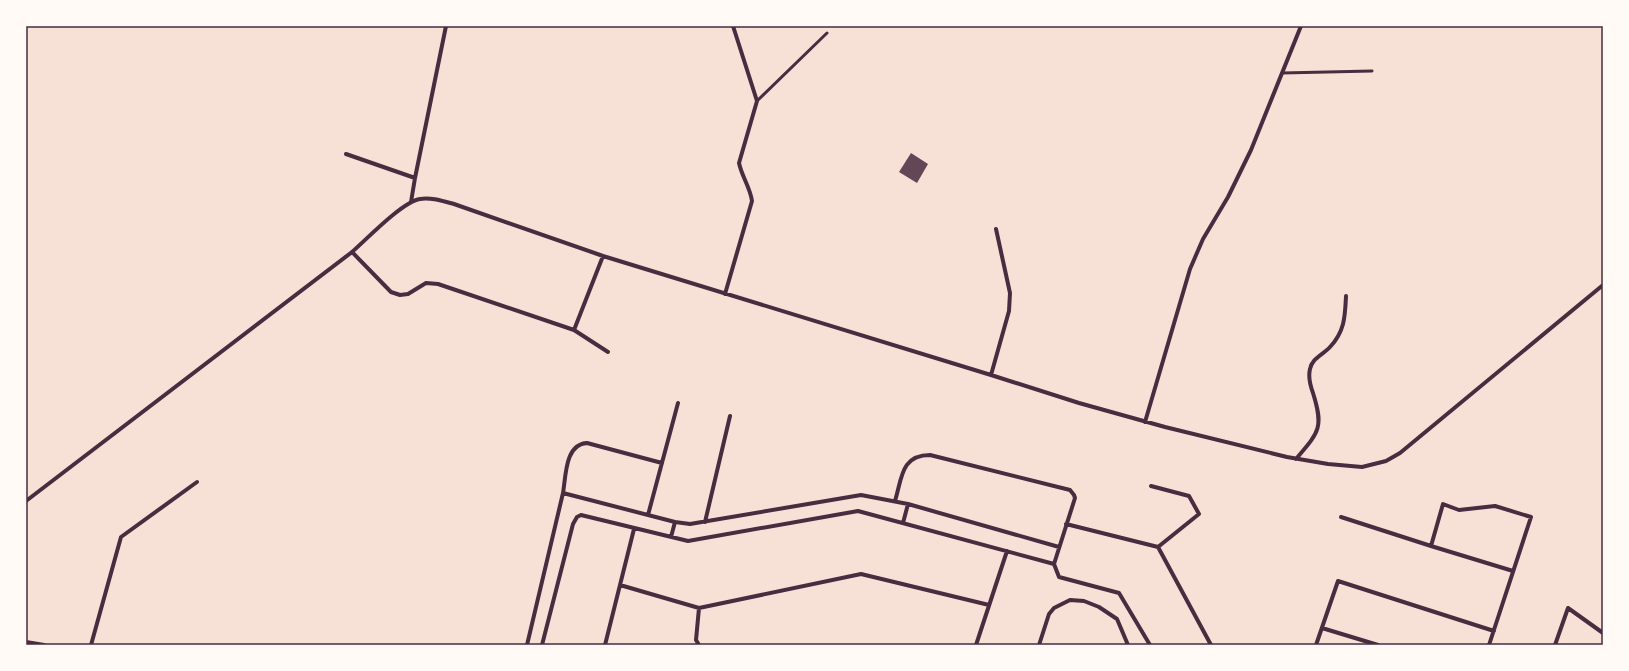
<svg xmlns="http://www.w3.org/2000/svg" width="1629" height="671" font-family="Raleway,sans-serif">
	<style>
		.building { fill: #644757 }
		.lines { fill: none; stroke-linecap: round; stroke-linejoin: round }
		.service { stroke: #4a2c40; stroke-width: 3 }
		.minor { stroke: #4a2c40; stroke-width: 4 }
		.neatline { fill: none; stroke: #4a2c40; stroke-width: 1.5 }
	</style>
	<rect width="100%" height="100%" fill="#f7e1d7"/>
	<path class="building" d="M911 153 928 164 917 183 899 172Z"/>
	<g class="lines">
		<path class="service" d="M1282 73 1372 71
			M757 101 827 33"/>
		<path class="minor" d="M346 154 415 178
			M411 202 415 178 446 26
			M352 252 391 292 400 295 408 294 426 283 438 284 574 330 608 352
			M725 294 752 201C750 187 742 177 739 163L757 101 733 26
			M574 330 603 256
			M991 375 1009 311 1010 293 996 229
			M1145 422 1190 269 1203 239 1228 197 1251 150 1301 26
			M1296 459C1319 432 1324 428 1313 393 1310 385 1308 377 1310 369 1312 358 1323 355 1330 347 1345 331 1345 316 1346 296
			M1151 486 1189 496 1199 514 1158 547
			M563 493C566 476 565 444 587 443L662 463
			M26 501 352 252C367 239 402 202 420 199 431 197 443 201 454 204L603 256 991 375 1079 403 1165 427 1287 457 1328 464 1362 467 1386 461 1400 453 1603 285
			M895 501C902 478 901 455 930 455L1070 490 1074 495 1075 498 1054 564 1059 577 1119 593 1150 645
			M648 515 678 403
			M1341 517 1431 546
			M705 522 730 416
			M903 523 908 504
			M1066 524 1158 547 1211 645
			M671 537 675 522
			M620 585 699 608 861 574 989 605
			M699 608 696 640 699 645
			M1322 628 1378 645
			M26 642 44 645
			M91 645 121 537 197 482
			M527 645 563 493 675 522 690 524 861 495 908 504 1059 547
			M542 645 573 524 577 517 581 515 688 541 858 511 1054 564
			M605 645 634 529
			M976 645 1007 551
			M1039 645 1049 614 1054 608 1070 600 1084 601 1099 607 1117 619 1128 645
			M1316 645 1338 581 1494 631
			M1489 645 1531 517 1495 506 1459 510 1443 504 1431 546 1513 571
			M1555 645 1568 608 1603 633"/>
	</g>
	<rect width="1629" height="671" fill="none" stroke="#fffaf5" stroke-width="54"/>
	<rect x="27" y="27" width="1575" height="617" class="neatline"/>
</svg>
